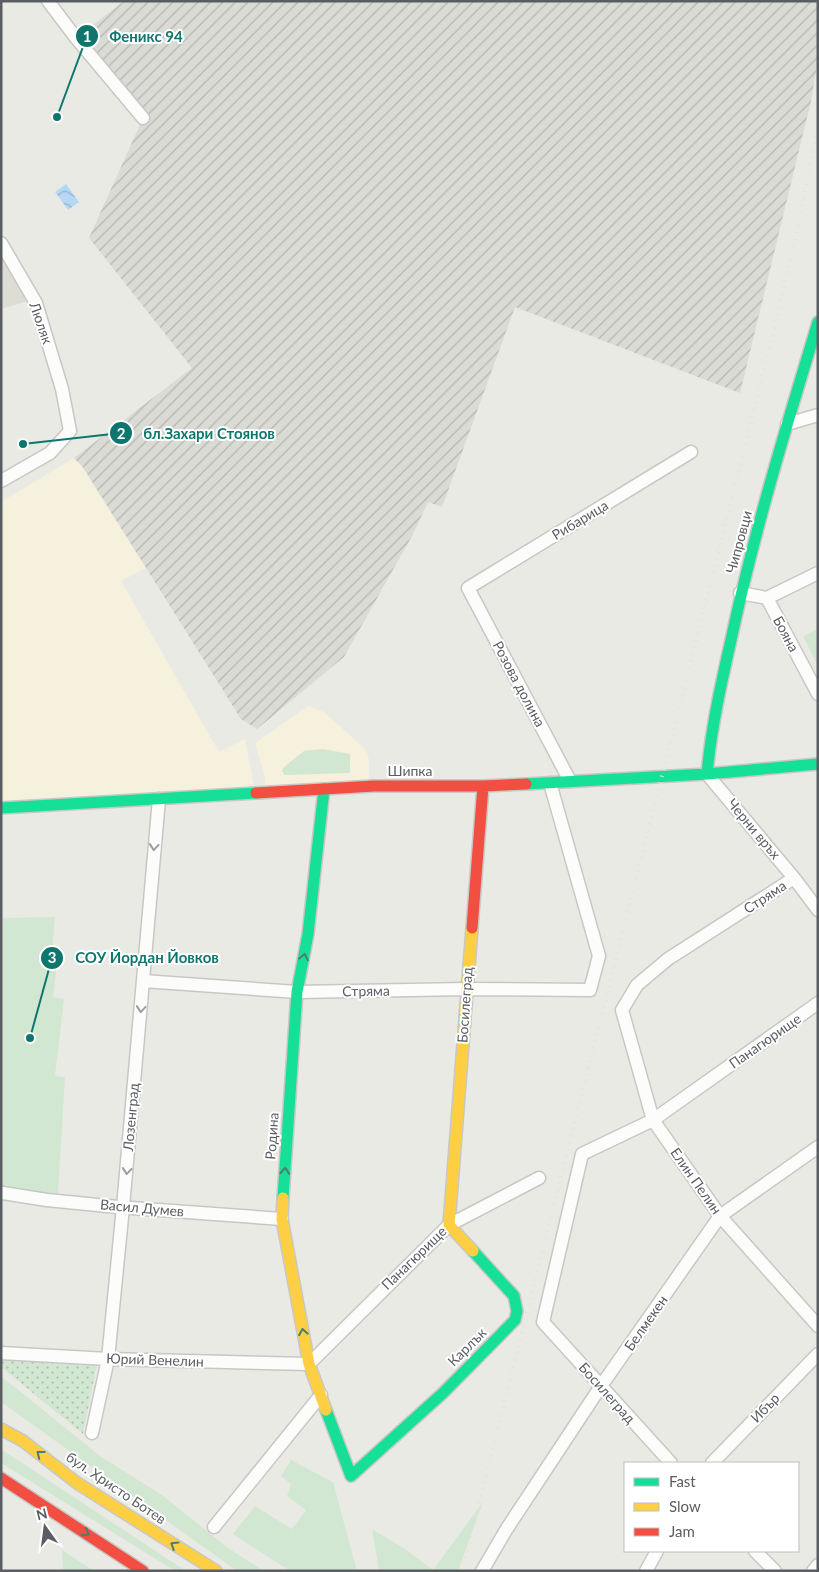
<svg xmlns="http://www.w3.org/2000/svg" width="819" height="1572" font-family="Lato,sans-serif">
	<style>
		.commercial { fill: #f5f1dd }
		.industrial { fill: url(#industrial-furrows) }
		.education { fill: #deddd4 }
		.green { fill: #d2e7d1 }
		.park { fill: url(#park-dots) }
		.water { fill: url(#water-waves) }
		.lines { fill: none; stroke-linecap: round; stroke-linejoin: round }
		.street-casing { stroke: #c7c7c5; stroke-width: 15 }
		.fast-casing { stroke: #c7c8c7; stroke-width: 14 }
		.slow-casing { stroke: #c7c8c7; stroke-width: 14 }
		.jam-casing { stroke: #c7c8c7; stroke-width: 14 }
		.street { stroke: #fcfcfb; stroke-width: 12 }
		.fast { stroke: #16e098; stroke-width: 11 }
		.slow { stroke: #ffcf43; stroke-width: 11 }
		.jam { stroke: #f24e42; stroke-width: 11 }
		.rail { stroke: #e2e2e2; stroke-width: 4; stroke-dasharray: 1 6; stroke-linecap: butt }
		.oneway { stroke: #9b9da0 }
		.oneway2 { stroke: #497e70 }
		.labels { text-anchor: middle; stroke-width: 4; stroke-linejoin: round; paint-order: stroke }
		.street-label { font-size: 14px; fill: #5a5e63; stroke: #fff }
		.leader { fill: none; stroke: #0f766e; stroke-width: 2 }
		.callout-dot { fill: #0f766e; stroke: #fff; stroke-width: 2 }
		.mark-label { font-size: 15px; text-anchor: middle; font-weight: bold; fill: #fff }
		.callout-label { font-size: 15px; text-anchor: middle; font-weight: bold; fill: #0f766e; stroke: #fff; stroke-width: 4; stroke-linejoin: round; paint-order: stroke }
	</style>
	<defs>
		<pattern id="industrial-furrows" width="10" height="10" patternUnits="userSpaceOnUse" patternTransform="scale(1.25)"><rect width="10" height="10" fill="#dbdbd6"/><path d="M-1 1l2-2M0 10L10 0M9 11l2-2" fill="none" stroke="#b5b5b1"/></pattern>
		<pattern id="park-dots" width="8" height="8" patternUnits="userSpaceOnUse" patternTransform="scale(1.25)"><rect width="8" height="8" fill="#d2e7d1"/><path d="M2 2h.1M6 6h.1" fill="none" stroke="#adbead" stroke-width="1.8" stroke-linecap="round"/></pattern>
		<pattern id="water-waves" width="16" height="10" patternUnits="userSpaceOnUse" patternTransform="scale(1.25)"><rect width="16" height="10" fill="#b6d8f7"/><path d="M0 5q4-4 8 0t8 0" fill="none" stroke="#97b2cc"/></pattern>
	</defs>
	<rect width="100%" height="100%" fill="#eaeae5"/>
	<path class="commercial" d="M74 458 82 466 146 568 121 581 219 752 245 739 255 791 1 806V502Z
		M308 706 324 712 366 750 369 760V783L266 790 265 777 255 743Z"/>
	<path class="industrial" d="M124 1H818V60L811 101 740 393 515 307 442 507 428 502 412 536 344 657 257 729 241 719 82 466 74 458 192 368 89 238 143 118 76 38Z"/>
	<path class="education" d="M1 247 28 301 1 309Z"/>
	<path class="green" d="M818 629V666L803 636Z
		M323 749 350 754V773L284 775 282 770 284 767 304 751Z
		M55 917 52 954 58 955 53 997 64 999 55 1076 65 1077 58 1194 1 1188V918Z
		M1 1376 100 1456 162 1495 228 1548 264 1571H237L1 1402Z
		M1 1449 186 1571H175L1 1463Z
		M291 1460 333 1482 357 1571H290L233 1534 255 1506 292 1529 306 1510 287 1496 291 1484 281 1476Z
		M483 1502 458 1571H379L372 1529 405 1549 433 1570Z
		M62 1550 94 1571H63Z"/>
	<path class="park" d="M1 1358 97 1364 83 1434 1 1367Z"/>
	<path class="water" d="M66 184 79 202 68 210 55 192Z"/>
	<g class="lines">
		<g class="street-casing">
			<path id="street" d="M48 1 76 38 143 118
				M1 243 36 303 62 389 70 431 50 453 1 481
				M787 424 818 415
				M740 593 767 598 818 694
				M767 598 818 573
				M707 774 794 878 818 910
				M570 781 468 588 691 452
				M794 878 668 959 637 985 622 1010 653 1120 720 1216 818 1326
				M143 981 297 992 466 989 590 990 599 956 550 783
				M3 1193 47 1200 118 1207 282 1219
				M1 1353 108 1359 309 1364 449 1225 539 1178
				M92 1433 108 1359 123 1207 159 799
				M671 1463 543 1322 582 1154 653 1120 818 1003
				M712 1463 818 1354
				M214 1527 321 1395
				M755 1551 775 1571
				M482 1571 506 1530 601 1386 720 1216 818 1147
				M646 1571 657 1551
				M813 1571 818 1565"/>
		</g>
		<g class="fast-casing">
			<path id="fast" d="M707 774C711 729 721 684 731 640 754 532 786 427 818 322
				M526 784 707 774 818 764
				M1 808 256 793
				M283 1198 297 992 308 934 324 789
				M326 1410 351 1476 443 1393 515 1320 517 1311 514 1296 473 1251"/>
		</g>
		<g class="slow-casing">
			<path id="slow" d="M472 928 449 1225 473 1251
				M283 1198 282 1219 309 1364 326 1410
				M1 1429 23 1441 77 1483 216 1571"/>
		</g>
		<g class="jam-casing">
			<path id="jam" d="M256 793 374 786H483L526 784
				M472 928 483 786
				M1 1478 143 1571"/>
		</g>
		<use href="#street" class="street"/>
		<use href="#fast" class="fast"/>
		<use href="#slow" class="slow"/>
		<use href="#jam" class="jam"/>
		<path class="rail" d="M462 1571 761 382 796 235 818 126"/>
	</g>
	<defs><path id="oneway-chevron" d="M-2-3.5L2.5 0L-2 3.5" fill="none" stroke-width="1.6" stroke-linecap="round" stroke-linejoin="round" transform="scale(1.25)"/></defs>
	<g class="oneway">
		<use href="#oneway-chevron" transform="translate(154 847) rotate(95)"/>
		<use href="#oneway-chevron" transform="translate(141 1009) rotate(95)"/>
		<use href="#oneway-chevron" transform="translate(127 1171) rotate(95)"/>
	</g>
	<g class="oneway2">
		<use href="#oneway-chevron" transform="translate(304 957) rotate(-79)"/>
		<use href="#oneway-chevron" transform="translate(285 1171) rotate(-86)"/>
		<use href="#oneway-chevron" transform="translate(303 1332) rotate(-100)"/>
		<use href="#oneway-chevron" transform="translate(40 1454) rotate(-142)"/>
		<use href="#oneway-chevron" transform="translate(86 1533) rotate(33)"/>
		<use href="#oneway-chevron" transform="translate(174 1545) rotate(-148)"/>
	</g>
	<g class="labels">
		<g class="street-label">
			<text transform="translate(41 323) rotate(71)" y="5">Люляк</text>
			<text transform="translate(580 520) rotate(-31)" y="5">Рибарица</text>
			<text transform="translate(739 542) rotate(-75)" y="5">Чипровци</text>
			<text transform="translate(786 634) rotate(62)" y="5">Бояна</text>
			<text transform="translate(519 684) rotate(62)" y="5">Розова долина</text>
			<text x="410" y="776">Шипка</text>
			<text transform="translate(754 829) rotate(50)" y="5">Черни връх</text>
			<text transform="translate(765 897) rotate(-33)" y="5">Стряма</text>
			<text transform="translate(366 991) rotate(-1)" y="5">Стряма</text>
			<text transform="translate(465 1005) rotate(-86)" y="5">Босилеград</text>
			<text transform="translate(765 1041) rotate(-35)" y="5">Панагюрище</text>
			<text transform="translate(131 1117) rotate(-85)" y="5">Лозенград</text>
			<text transform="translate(272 1136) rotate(-86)" y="5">Родина</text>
			<text transform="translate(696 1181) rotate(55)" y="5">Елин Пелин</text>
			<text transform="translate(142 1208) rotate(5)" y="5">Васил Думев</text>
			<text transform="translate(414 1258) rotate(-44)" y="5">Панагюрище</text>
			<text transform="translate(646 1323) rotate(-55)" y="5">Белмекен</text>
			<text transform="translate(467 1347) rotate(-45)" y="5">Карлък</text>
			<text transform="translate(155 1360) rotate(2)" y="5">Юрий Венелин</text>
			<text transform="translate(607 1393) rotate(48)" y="5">Босилеград</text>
			<text transform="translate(765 1408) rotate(-46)" y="5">Ибър</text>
			<text transform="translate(116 1488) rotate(34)" y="5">бул. Христо Ботев</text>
		</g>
	</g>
	<path class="leader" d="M57 117L87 36M23 444L121 433M30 1038L52 958"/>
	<g class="callout-dot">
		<circle cx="57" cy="117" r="5"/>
		<circle cx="23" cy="444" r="5"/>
		<circle cx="30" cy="1038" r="5"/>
		<circle cx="87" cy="36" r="12"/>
		<circle cx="121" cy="433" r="12"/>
		<circle cx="52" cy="958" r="12"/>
	</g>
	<g class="mark-label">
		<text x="87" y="42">1</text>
		<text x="121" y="439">2</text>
		<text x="52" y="963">3</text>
	</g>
	<g class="callout-label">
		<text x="146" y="42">Феникс 94</text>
		<text x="209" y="439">бл.Захари Стоянов</text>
		<text x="147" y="963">СОУ Йордан Йовков</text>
	</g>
	<rect width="819" height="1572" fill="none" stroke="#5a5e63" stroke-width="5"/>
	<rect x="624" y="1462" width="175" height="90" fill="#ffffff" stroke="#bdbfc1"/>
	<rect x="634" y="1478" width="25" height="8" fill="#16e098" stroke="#bdbfc1"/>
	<text x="669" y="1487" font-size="15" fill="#5a5e63">Fast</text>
	<rect x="634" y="1503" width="25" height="8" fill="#ffcf43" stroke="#bdbfc1"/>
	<text x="669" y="1512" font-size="15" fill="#5a5e63">Slow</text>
	<rect x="634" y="1528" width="25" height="8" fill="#f24e42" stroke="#bdbfc1"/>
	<text x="669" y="1537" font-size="15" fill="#5a5e63">Jam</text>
	<g transform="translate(45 1527) rotate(346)" stroke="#ffffff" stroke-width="4" paint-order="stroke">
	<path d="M0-4L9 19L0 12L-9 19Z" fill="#5a5e63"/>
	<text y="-8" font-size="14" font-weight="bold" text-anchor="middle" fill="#5a5e63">N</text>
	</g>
</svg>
